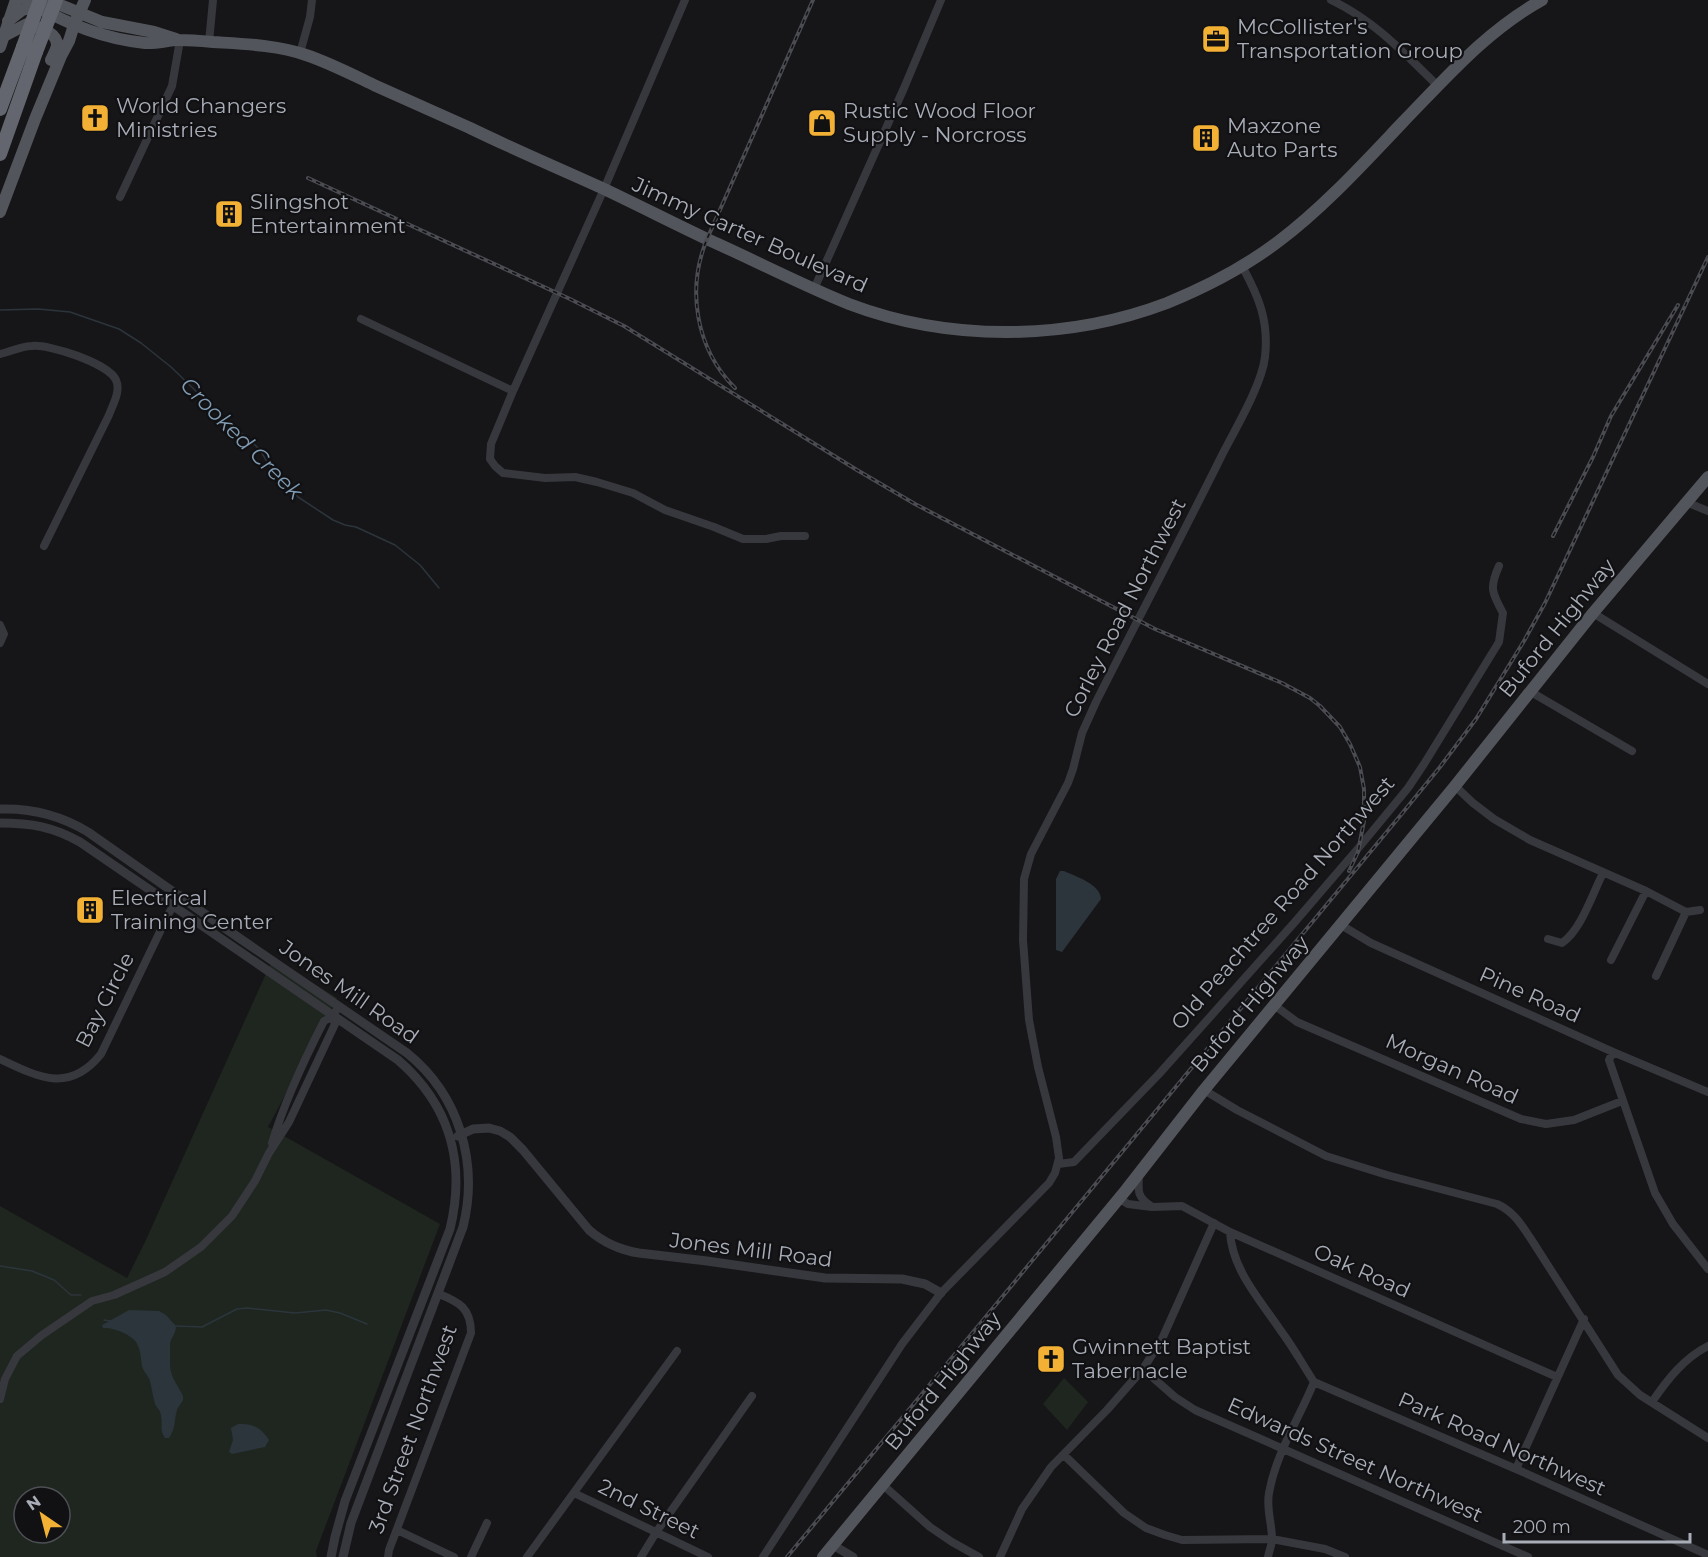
<svg xmlns="http://www.w3.org/2000/svg" width="1708" height="1557" font-family="Montserrat,sans-serif">
	<style>
		.green { fill: #1e261f; fill-rule: evenodd }
		.water { fill: #2c353c }
		.lines { fill: none; stroke-linecap: round; stroke-linejoin: round }
		.stream { stroke: #2c353c; stroke-width: 1.5 }
		.minor { stroke: #37383d; stroke-width: 8 }
		.tertiary { stroke: #37383d; stroke-width: 9 }
		.primary { stroke: #53555c; stroke-width: 12 }
		.motorway { stroke: #63666e; stroke-width: 14 }
		.rail-casing { stroke: #4a4c52; stroke-width: 4 }
		.rail { stroke: #111113; stroke-width: 1.5; stroke-dasharray: 4.5; stroke-linecap: butt }
		.motorway-bridge { stroke: #63666e; stroke-width: 14 }
		.labels { text-anchor: middle; stroke-width: 4.5; stroke-linejoin: round; paint-order: stroke }
		.poi-label { font-size: 21px; fill: #a8adb8; stroke: #111113; text-anchor: start }
		.street-label { font-size: 21px; fill: #a8adb8; stroke: #111113 }
		.water-label { font-size: 22px; font-style: italic; fill: #7f9bb3; stroke: #111113 }
	</style>
	<rect width="100%" height="100%" fill="#161618"/>
	<path class="green" d="M273 958 337 998 268 1127 440 1224 316 1551 317 1557H0V1206L127 1278 145 1242ZM24 1497H60V1533H24Z
		M1064 1378 1088 1402 1067 1430 1043 1404Z"/>
	<path class="water" d="M1060 871H1064C1077 877 1100 884 1101 899L1062 952 1056 950V879Z
		M129 1310 159 1311 166 1315 176 1326C176 1334 171 1337 170 1344 170 1348 170 1358 170 1363 170 1377 176 1382 182 1394 186 1401 179 1404 177 1410 174 1420 176 1428 169 1438H165C159 1430 163 1424 161 1416 161 1411 157 1408 155 1404 153 1397 152 1389 150 1381 149 1377 145 1373 143 1369 140 1360 142 1351 136 1342 130 1334 113 1327 103 1328L102 1325 104 1324Z
		M238 1424C253 1423 261 1428 269 1440L265 1447 232 1454 229 1452 233 1440 231 1428Z"/>
	<g class="lines">
		<path class="stream" d="M0 310 38 309 70 312 119 329 141 343 171 367 228 422 251 441 260 450 272 470 298 497 333 520 345 525 356 527 395 545 420 565 439 588
			M0 1266 32 1271 54 1280 71 1295H81
			M104 1320 111 1321
			M176 1326 202 1327 237 1309 247 1308 295 1313 326 1310 340 1313 367 1324"/>
		<path class="minor" d="M685 0 604 189 513 391 491 444 490 459 495 466 503 473 545 478 575 477 597 482 633 493 665 510 714 527 743 539H766L781 536H805
			M1331 0C1375 21 1403 52 1437 85
			M209 42 213 0
			M300 53 310 17 312 0
			M120 197 172 86 180 40
			M814 289 904 88 941 0
			M361 319 513 391
			M0 354C10 352 21 346 32 346 49 344 108 363 116 380 121 391 113 404 109 415L44 546
			M1686 502 1708 511
			M1593 613 1708 684
			M0 625 4 634 0 643
			M1531 692 1632 751
			M1455 786 1473 803 1494 819 1530 840 1646 891 1686 912
			M1341 925 1371 943 1613 1052 1708 1092
			M1548 939 1562 943C1581 930 1592 895 1603 873
			M1611 960 1646 891
			M1656 976 1686 912 1700 910
			M1274 1005 1297 1022 1521 1119 1546 1124 1574 1120 1622 1101
			M1613 1052 1609 1060 1655 1193 1673 1224 1708 1269
			M0 1059C38 1077 69 1094 101 1054L169 913 180 895
			M1204 1090 1237 1110 1326 1156 1387 1175 1497 1204C1513 1211 1521 1224 1531 1239L1618 1375 1640 1395 1708 1438
			M272 1143C285 1100 304 1060 324 1021L332 1017
			M1058 1164 1074 1162 1159 1074 1294 923 1361 845 1408 788 1424 764 1499 642 1503 613C1492 593 1489 588 1499 566
			M1139 1176C1138 1191 1137 1197 1151 1206
			M1118 1198 1128 1204 1152 1207 1182 1206 1230 1232 1557 1377
			M1230 1232C1232 1270 1261 1301 1281 1331 1293 1347 1303 1365 1314 1382
			M1143 1369 1175 1397 1195 1410 1528 1557
			M1314 1382 1516 1469 1708 1555
			M0 1399 5 1379 17 1356 42 1335 92 1301 114 1295 165 1272 201 1247 232 1216 255 1181 269 1153 289 1122 335 1024 332 1017 339 1006
			M1652 1402C1667 1380 1684 1358 1708 1346
			M1064 1455 1124 1513 1146 1528 1165 1535 1182 1540 1272 1539 1325 1549 1345 1557
			M1516 1469 1584 1319
			M883 1485 930 1527 952 1542 979 1557
			M574 1493 708 1557
			M397 1530 454 1557
			M388 1557 389 1550 471 1333C471 1308 459 1302 439 1294
			M471 1557 487 1523
			M527 1557 677 1351
			M641 1557 657 1531 752 1396
			M763 1557 902 1344 941 1293 1049 1183 1055 1173 1059 1158 1056 1137 1038 1067 1029 1020 1023 940 1024 879 1031 854 1068 783 1073 769 1082 733 1096 702C1138 619 1182 536 1223 453 1236 428 1262 384 1265 357 1269 321 1259 297 1242 266
			M1000 1557 1022 1509 1051 1467 1107 1410 1143 1369 1162 1339 1214 1223
			M1268 1557C1269 1551 1272 1545 1272 1539 1272 1523 1266 1509 1269 1493 1276 1453 1299 1419 1314 1382"/>
		<path class="tertiary" d="M0 809C31 808 62 816 88 832L229 931 407 1053C459 1095 479 1162 463 1227L351 1523 343 1557
			M0 823C32 823 53 827 80 842L398 1060C450 1105 466 1163 450 1229L345 1501 335 1537 331 1557
			M458 1136 473 1129 489 1128 500 1131 510 1137 523 1150 589 1230C604 1243 620 1250 639 1253L707 1261 825 1278 902 1279 925 1284 941 1293
			M833 1545 853 1557"/>
		<path class="primary" d="M26 0C62 22 103 39 145 43 157 44 168 40 179 40 190 40 202 41 213 42 244 44 277 45 306 55 330 63 353 75 376 86 408 100 439 114 470 128 513 149 558 168 602 188 638 205 673 223 709 240 756 261 802 285 849 304 949 342 1067 341 1167 303 1206 287 1245 267 1279 241 1323 208 1364 163 1402 123 1446 78 1486 31 1542 0
			M48 0 102 22 154 32 176 39
			M8 21 22 10 39 6
			M4 36 27 24C37 28 58 31 57 46 56 50 53 56 51 60
			M0 47 16 0
			M0 212 35 119 61 56 69 41 74 25 85 0
			M823 1557 1126 1190 1204 1090 1455 786 1593 613 1708 477"/>
		<path class="motorway" d="M0 109 23 47
			M0 154 36 52"/>
		<g class="rail-casing">
			<path id="rail" d="M308 178 570 299 624 326 857 470 915 504 1155 629 1282 683 1310 698 1320 706 1340 727 1350 744 1360 767 1364 789V821L1358 852 1349 871
				M735 388C696 349 686 290 707 239L813 0
				M1553 536 1593 457 1611 416 1678 305
				M787 1557 1400 816 1440 767 1476 719 1524 641 1545 603 1708 257"/>
		</g>
		<use href="#rail" class="rail"/>
		<path class="motorway-bridge" d="M23 47 40 0
			M36 52 56 0"/>
	</g>
	<defs>
		<g id="office-square" transform="scale(1.5)"><rect x="-9" y="-9" width="18" height="18" rx="4" fill="#f2b134" stroke="#111113"/><path d="M-6-3h4V-5.5h4V-3h4V5H-6ZM-1-4.5V-3h2v-1.5ZM-6 0V1H6V0Z" fill="#111"/></g>
		<g id="church-square" transform="scale(1.5)"><rect x="-9" y="-9" width="18" height="18" rx="4" fill="#f2b134" stroke="#111113"/><path d="M-1.2-6h2.4v3.5h3.3v2.4h-3.3V6h-2.4V-.1h-3.3v-2.4h3.3Z" fill="#111"/></g>
		<g id="shop-square" transform="scale(1.5)"><rect x="-9" y="-9" width="18" height="18" rx="4" fill="#f2b134" stroke="#111113"/><path d="M-5-2.5h2.3a2.7 3.5 0 0 1 5.4 0H5L5.5 6h-11ZM-1.5-2.5h3a1.5 2.3 0 0 0-3 0Z" fill="#111"/></g>
		<g id="building-square" transform="scale(1.5)"><rect x="-9" y="-9" width="18" height="18" rx="4" fill="#f2b134" stroke="#111113"/><path d="M-4-6H4V6H1V3H-1V6H-4ZM-2.5-4.3h1.7v1.8h-1.7ZM.8-4.3h1.7v1.8H.8ZM-2.5-1h1.7V.8h-1.7ZM.8-1h1.7V.8H.8Z" fill="#111"/></g>
	</defs>
	<g fill-rule="evenodd">
		<use href="#office-square" x="1216" y="39"/>
		<use href="#church-square" x="95" y="118"/>
		<use href="#shop-square" x="822" y="123"/>
		<use href="#building-square" x="1206" y="138"/>
		<use href="#building-square" x="229" y="214"/>
		<use href="#building-square" x="90" y="910"/>
		<use href="#church-square" x="1051" y="1359"/>
	</g>
	<g class="labels">
		<g class="poi-label">
			<text x="1237" y="34">McCollister's<tspan x="1237" dy="24">Transportation Group</tspan></text>
			<text x="116" y="113">World Changers<tspan x="116" dy="24">Ministries</tspan></text>
			<text x="843" y="118">Rustic Wood Floor<tspan x="843" dy="24">Supply - Norcross</tspan></text>
			<text x="1227" y="133">Maxzone<tspan x="1227" dy="24">Auto Parts</tspan></text>
			<text x="250" y="209">Slingshot<tspan x="250" dy="24">Entertainment</tspan></text>
			<text x="111" y="905">Electrical<tspan x="111" dy="24">Training Center</tspan></text>
			<text x="1072" y="1354">Gwinnett Baptist<tspan x="1072" dy="24">Tabernacle</tspan></text>
		</g>
		<g class="street-label">
			<text transform="translate(750 235) rotate(24)" y="7">Jimmy Carter Boulevard</text>
			<text transform="translate(1125 608) rotate(-63)" y="7">Corley Road Northwest</text>
			<text transform="translate(1557 628) rotate(-51)" y="7">Buford Highway</text>
			<text transform="translate(1283 903) rotate(-49)" y="7">Old Peachtree Road Northwest</text>
			<text transform="translate(349 992) rotate(35)" y="7">Jones Mill Road</text>
			<text transform="translate(1530 995) rotate(24)" y="7">Pine Road</text>
			<text transform="translate(105 1000) rotate(-63)" y="7">Bay Circle</text>
			<text transform="translate(1250 1004) rotate(-50)" y="7">Buford Highway</text>
			<text transform="translate(1452 1069) rotate(24)" y="7">Morgan Road</text>
			<text transform="translate(751 1250) rotate(7)" y="7">Jones Mill Road</text>
			<text transform="translate(1362 1271) rotate(24)" y="7">Oak Road</text>
			<text transform="translate(943 1381) rotate(-51)" y="7">Buford Highway</text>
			<text transform="translate(413 1429) rotate(-70)" y="7">3rd Street Northwest</text>
			<text transform="translate(1502 1444) rotate(24)" y="7">Park Road Northwest</text>
			<text transform="translate(1355 1460) rotate(24)" y="7">Edwards Street Northwest</text>
			<text transform="translate(649 1509) rotate(26)" y="7">2nd Street</text>
		</g>
		<g class="water-label">
			<text transform="translate(242 438) rotate(45)" y="8">Crooked Creek</text>
		</g>
	</g>
	<g transform="translate(42 1515) rotate(325)"><circle r="28" fill="#111113" stroke="#4d4f55" stroke-width="1.5"/>
	<path d="M0-4.5L10 22L0 15L-10 22Z" fill="#f2b134"/>
	<text y="-9" font-size="16" font-weight="bold" text-anchor="middle" fill="#a8adb8">N</text>
	</g>
	<path d="M1504 1533v9h186v-9" fill="none" stroke="#a8adb8" stroke-width="3"/>
	<text x="1513" y="1533" font-size="18" fill="#a8adb8" stroke="#111113" stroke-width="4.5" paint-order="stroke">200 m</text>
</svg>
